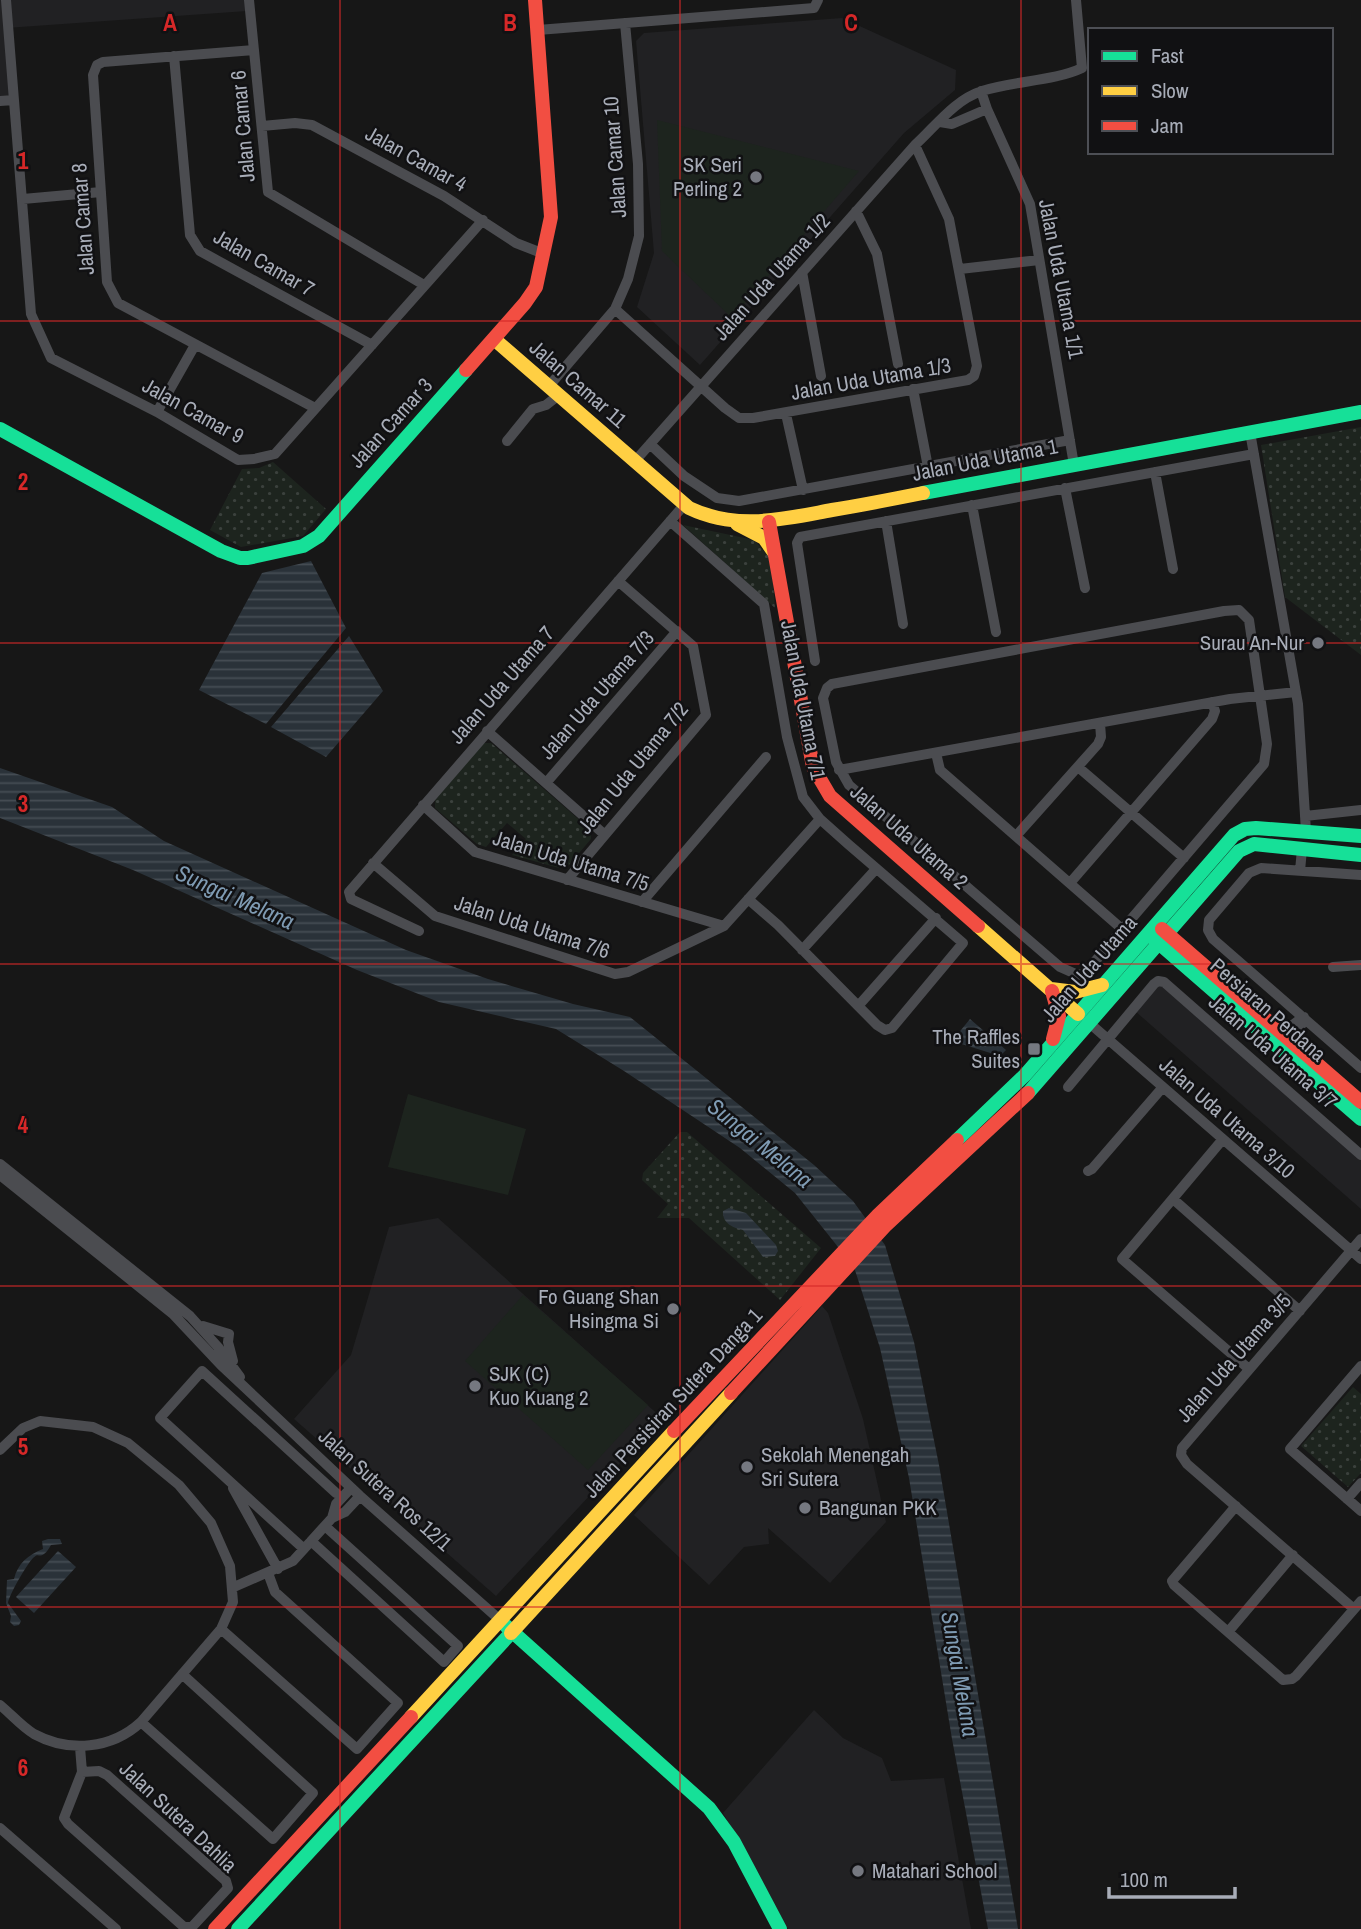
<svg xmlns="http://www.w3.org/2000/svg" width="1361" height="1929" font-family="'Archivo Narrow',sans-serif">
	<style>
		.built { fill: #212123 }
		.grass { fill: #1d241e }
		.park { fill: url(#park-dots) }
		.water { fill: url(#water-rules) }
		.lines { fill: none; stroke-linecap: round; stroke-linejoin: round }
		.street { stroke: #4b4c50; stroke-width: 10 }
		.fast { stroke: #16e098; stroke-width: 14 }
		.slow { stroke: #ffcf43; stroke-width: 14 }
		.jam { stroke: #f24e42; stroke-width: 14 }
		.grid { fill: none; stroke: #d62828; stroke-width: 2; stroke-opacity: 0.55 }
		.poi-dot { fill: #757880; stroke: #111113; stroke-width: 2.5 }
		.labels { text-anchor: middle; stroke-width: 5; stroke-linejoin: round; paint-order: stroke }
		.street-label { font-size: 21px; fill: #a8adb8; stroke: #111113 }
		.poi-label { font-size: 21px; fill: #a8adb8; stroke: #111113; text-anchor: end }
		.water-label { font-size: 23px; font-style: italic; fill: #7f9bb3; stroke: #111113 }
		.grid-label { font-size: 23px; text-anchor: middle; font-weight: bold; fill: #d62828; stroke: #111113; stroke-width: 5; stroke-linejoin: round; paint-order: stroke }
	</style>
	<defs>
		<pattern id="park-dots" width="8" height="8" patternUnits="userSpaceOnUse" patternTransform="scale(1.75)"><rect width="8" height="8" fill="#1d241e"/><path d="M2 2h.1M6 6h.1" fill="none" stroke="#3b413d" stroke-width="1.8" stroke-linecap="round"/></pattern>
		<pattern id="water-rules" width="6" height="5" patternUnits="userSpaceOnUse" patternTransform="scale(1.75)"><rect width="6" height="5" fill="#2a3239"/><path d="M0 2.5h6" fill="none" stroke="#464d54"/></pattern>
	</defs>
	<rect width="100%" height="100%" fill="#171717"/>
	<path class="built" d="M0 0H246L247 11 6 28 11 97 0 98Z
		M842 18 956 70 955 90 904 133 700 365 637 307 654 253 636 41 644 33Z
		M1159 984 1361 1158V1209L1135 1011Z
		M438 1218 662 1418 496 1596 294 1419 351 1355 389 1227Z
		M822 1306 828 1313 863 1419 886 1522 830 1583 768 1528 769 1544 744 1547 709 1585 634 1515Z
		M814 1710 843 1738 882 1758 891 1781 944 1778 971 1929H788L723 1813Z"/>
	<path class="grass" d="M657 120 859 171 732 318 662 251Z
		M408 1094 526 1129 508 1195 388 1167Z
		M523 1295 648 1405 588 1470 465 1361Z"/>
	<path class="park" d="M1361 427V655L1285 597 1261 445Z
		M273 462 326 509 303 536 241 547 210 530 242 469 259 468Z
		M683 525 754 540 771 559 775 608Z
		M484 743H491L591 830V839L568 866 559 868 512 855 526 839 507 823 486 847 477 844 435 808V800Z
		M680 1132H687L821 1248 780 1300 689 1218H657L668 1204 642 1180 643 1173Z
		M1353 1387 1361 1394V1473L1348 1487 1301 1446Z"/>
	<path class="water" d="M311 561 346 628 266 724 199 690 262 573Z
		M349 636 383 691 326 757 271 727Z
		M0 768 112 807 164 841 406 950 488 979 573 1004 630 1017 814 1165 853 1201 885 1245 914 1342 939 1465 1018 1929H988L952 1739 909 1478 880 1348 854 1267 795 1193 740 1148 624 1071 556 1029 439 1002 357 970 133 870 0 818Z
		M970 1019 1006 1050 1000 1056 952 1041Z
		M729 1208 746 1213 776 1245 778 1251 775 1256 763 1257 743 1230C733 1228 722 1223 723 1211Z
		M48 1539H60L62 1544 51 1545C49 1548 47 1552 44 1554 38 1558 39 1552 33 1558 27 1564 9 1595 8 1603L21 1621 19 1625 14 1626 10 1622 11 1616 6 1603 7 1580 14 1579C18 1563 28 1555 43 1549L42 1541Z
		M58 1551 76 1567 34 1613 16 1597Z"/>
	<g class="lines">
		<path class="street" d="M6 0 31 314 51 358 157 412 238 460 254 459 275 454 483 220
			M249 0 268 192 424 285
			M538 30 814 8 818 0
			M254 50 103 62 97 65 93 75 107 282 118 303 315 408
			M174 56 190 235 200 251 372 345
			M981 91 987 109 1030 204 1074 465
			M0 101 14 100
			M940 122 952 124 987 109
			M262 126 295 123 312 125 444 196 516 243 544 254
			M23 199 101 192
			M856 211 877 254 898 364
			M960 269 1039 260
			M802 272 821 376
			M615 309 725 408 739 418H753L968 380 974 376 977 366 949 219 915 145
			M549 386 615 309 628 279 639 236 638 164 625 23
			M913 389 928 467
			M157 412 195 345
			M786 414 803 490
			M1250 432 1298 704 1306 831
			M507 441 533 409 546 405 559 395
			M650 444 684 476 717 498 739 501 1070 440
			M635 461 915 145C935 127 954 100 982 91 1012 81 1055 81 1082 68L1076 0
			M1155 472 1173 569
			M1065 488 1085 588
			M972 505 996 632
			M670 521 764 604 787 737 803 797 820 819 848 844 963 943 892 1028 885 1030 877 1025 778 925 748 899
			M886 521 903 624
			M1239 610 1249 620 1267 744 1264 764 1085 973 1078 975 1060 967 849 785 836 762 823 698 827 688 832 684 1224 611Z
			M815 661 797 543 800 537 1254 454
			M487 731 605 835
			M936 753 940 770 1122 929
			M1078 767 1184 858
			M839 770 1230 699 1296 692
			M546 783 677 631
			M423 805 475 852 724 926
			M1305 816 1361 810
			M1016 836 1098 744 1101 737 1100 723
			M373 863 435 916 615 974 628 972 724 926 820 819
			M1300 871 1302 849
			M1361 875 1261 868 1249 873 1209 920 1208 930 1213 939 1361 1068
			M567 880 706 715 693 646 618 581
			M1070 883 1212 719 1215 711 1212 702
			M642 902 766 757
			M419 931 351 899 349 892 685 504
			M802 950 876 869
			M1333 967 1361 965
			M859 1005 936 918
			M1304 1017 1297 1036 1306 1047
			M1275 1019 1285 1027 1294 1024 1303 1017
			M1087 1021 1361 1259
			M1068 1087 1154 984 1158 981 1164 982 1361 1155
			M1223 1139 1122 1259 1249 1369
			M0 1164 190 1316 218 1347 240 1377
			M1088 1171 1092 1169 1163 1087
			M0 1175 173 1314 221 1365 360 1496 500 1620
			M1173 1199 1300 1311
			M203 1326 229 1334 228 1342 233 1361
			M1361 1366 1290 1449 1361 1511
			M0 1450 23 1428 40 1421 93 1427 128 1443 179 1485 211 1523 230 1566 233 1602 221 1629 141 1722C112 1749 69 1753 34 1734 22 1727 11 1714 0 1705
			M233 1488 278 1569
			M1347 1499 1361 1483
			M1236 1506 1172 1581 1174 1585 1283 1680 1292 1679 1296 1676 1361 1601
			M332 1518 345 1512 360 1496
			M311 1541 444 1662 458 1646 325 1526
			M304 1549 160 1418 202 1371 336 1493
			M234 1587 293 1561 332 1518 336 1504 351 1488
			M1354 1609 1187 1464 1181 1455 1182 1448 1361 1239
			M221 1629 357 1749 398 1703 275 1592 268 1573
			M1228 1632 1293 1555
			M141 1722 273 1839 313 1793 182 1674
			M80 1747 82 1772 64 1818 68 1824 184 1927H192L228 1888 226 1881 107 1775 99 1771 82 1772
			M0 1828 116 1929"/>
		<path class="fast" d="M0 429 221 551 240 558H248L303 546 319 536 466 370
			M923 493 1361 412
			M1154 939 1361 1119
			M1028 1093 1239 851 1254 844 1361 855
			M957 1140 1025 1075 1234 835 1245 829 1256 828 1361 836
			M506 1626 709 1808 734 1842 780 1929
			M238 1929 511 1633"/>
		<path class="slow" d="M494 339 689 508C737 531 783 519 832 510 863 505 893 499 923 493
			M737 524 764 538 773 551
			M978 926 1078 1014
			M1051 989 1075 992 1102 985
			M511 1633 731 1393
			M411 1717 674 1431"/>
		<path class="jam" d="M466 370 525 303 536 287 551 217 535 0
			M769 522 813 767 830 796 978 926
			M1162 929 1361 1102
			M1052 991 1059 1016 1053 1039
			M731 1393 886 1225 1028 1093
			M674 1431 878 1215 957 1140
			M215 1929 411 1717"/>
	</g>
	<path class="grid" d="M340 0V1929M680 0V1929M1021 0V1929M0 321H1361M0 643H1361M0 964H1361M0 1286H1361M0 1607H1361"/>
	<g class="poi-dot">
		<circle cx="756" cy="177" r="7"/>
		<circle cx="1318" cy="643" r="7"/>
		<rect x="1027" y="1042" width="14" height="14" rx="3.5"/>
		<circle cx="673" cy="1309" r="7"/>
		<circle cx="475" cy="1386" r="7"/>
		<circle cx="747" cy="1467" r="7"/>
		<circle cx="805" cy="1508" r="7"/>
		<circle cx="858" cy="1871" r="7"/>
	</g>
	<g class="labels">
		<g class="street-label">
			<text transform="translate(243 126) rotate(-95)" y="7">Jalan Camar 6</text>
			<text transform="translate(615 157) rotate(-94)" y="7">Jalan Camar 10</text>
			<text transform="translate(416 159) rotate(29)" y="7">Jalan Camar 4</text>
			<text transform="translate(83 219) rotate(-94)" y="7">Jalan Camar 8</text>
			<text transform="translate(264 263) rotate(30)" y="7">Jalan Camar 7</text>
			<text transform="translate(772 277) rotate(-48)" y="7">Jalan Uda Utama 1/2</text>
			<text transform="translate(1061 279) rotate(79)" y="7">Jalan Uda Utama 1/1</text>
			<text transform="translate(871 379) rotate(-10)" y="7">Jalan Uda Utama 1/3</text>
			<text transform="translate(578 384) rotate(41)" y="7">Jalan Camar 11</text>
			<text transform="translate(193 411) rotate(29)" y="7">Jalan Camar 9</text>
			<text transform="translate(391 423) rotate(-48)" y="7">Jalan Camar 3</text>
			<text transform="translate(985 460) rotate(-11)" y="7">Jalan Uda Utama 1</text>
			<text transform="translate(502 685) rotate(-49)" y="7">Jalan Uda Utama 7</text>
			<text transform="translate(597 695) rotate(-49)" y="7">Jalan Uda Utama 7/3</text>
			<text transform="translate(803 700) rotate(79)" y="7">Jalan Uda Utama 7/1</text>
			<text transform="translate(633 768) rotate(-51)" y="7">Jalan Uda Utama 7/2</text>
			<text transform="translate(909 837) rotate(41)" y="7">Jalan Uda Utama 2</text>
			<text transform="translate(571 861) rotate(17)" y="7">Jalan Uda Utama 7/5</text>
			<text transform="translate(532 927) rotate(18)" y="7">Jalan Uda Utama 7/6</text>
			<text transform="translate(1089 969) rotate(-49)" y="7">Jalan Uda Utama</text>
			<text transform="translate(1268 1010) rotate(41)" y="7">Persiaran Perdana</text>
			<text transform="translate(1273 1052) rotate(41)" y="7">Jalan Uda Utama 3/7</text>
			<text transform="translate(1227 1118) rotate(41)" y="7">Jalan Uda Utama 3/10</text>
			<text transform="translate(1234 1358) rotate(-49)" y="7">Jalan Uda Utama 3/5</text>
			<text transform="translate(673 1403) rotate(-47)" y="7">Jalan Persisiran Sutera Danga 1</text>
			<text transform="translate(385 1490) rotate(42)" y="7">Jalan Sutera Ros 12/1</text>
			<text transform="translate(178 1817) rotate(43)" y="7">Jalan Sutera Dahlia</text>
		</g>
		<g class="poi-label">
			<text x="742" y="172">SK Seri<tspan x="742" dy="24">Perling 2</tspan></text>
			<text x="1304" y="650">Surau An-Nur</text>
			<text x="1020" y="1044">The Raffles<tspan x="1020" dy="24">Suites</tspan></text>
			<text x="659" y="1304">Fo Guang Shan<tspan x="659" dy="24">Hsingma Si</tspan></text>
			<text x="489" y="1381" text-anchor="start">SJK (C)<tspan x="489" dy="24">Kuo Kuang 2</tspan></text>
			<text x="761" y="1462" text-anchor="start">Sekolah Menengah<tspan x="761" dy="24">Sri Sutera</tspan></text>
			<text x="819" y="1515" text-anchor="start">Bangunan PKK</text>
			<text x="872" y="1878" text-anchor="start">Matahari School</text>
		</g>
		<g class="water-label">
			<text transform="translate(235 897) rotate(24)" y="8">Sungai Melana</text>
			<text transform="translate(760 1143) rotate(39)" y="8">Sungai Melana</text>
			<text transform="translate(960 1674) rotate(80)" y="8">Sungai Melana</text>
		</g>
	</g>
	<g class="grid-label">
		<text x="170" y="31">A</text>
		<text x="510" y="31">B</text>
		<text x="851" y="31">C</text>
		<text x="23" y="169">1</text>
		<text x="23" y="490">2</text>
		<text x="23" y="812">3</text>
		<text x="23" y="1133">4</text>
		<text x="23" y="1455">5</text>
		<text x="23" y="1776">6</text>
	</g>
	<rect x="1088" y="28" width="245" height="126" fill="#111113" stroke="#4d4f55" stroke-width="2"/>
	<rect x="1102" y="51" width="35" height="10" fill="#16e098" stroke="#4d4f55" stroke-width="2"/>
	<text x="1151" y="63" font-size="21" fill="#a8adb8">Fast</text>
	<rect x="1102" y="86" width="35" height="10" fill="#ffcf43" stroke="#4d4f55" stroke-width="2"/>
	<text x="1151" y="98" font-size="21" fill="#a8adb8">Slow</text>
	<rect x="1102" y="121" width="35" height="10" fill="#f24e42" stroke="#4d4f55" stroke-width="2"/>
	<text x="1151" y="133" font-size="21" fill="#a8adb8">Jam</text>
	<path d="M1109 1887v10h126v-10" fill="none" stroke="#a8adb8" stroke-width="3.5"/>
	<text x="1120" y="1887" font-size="21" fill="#a8adb8" stroke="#111113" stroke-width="5" paint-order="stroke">100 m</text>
</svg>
